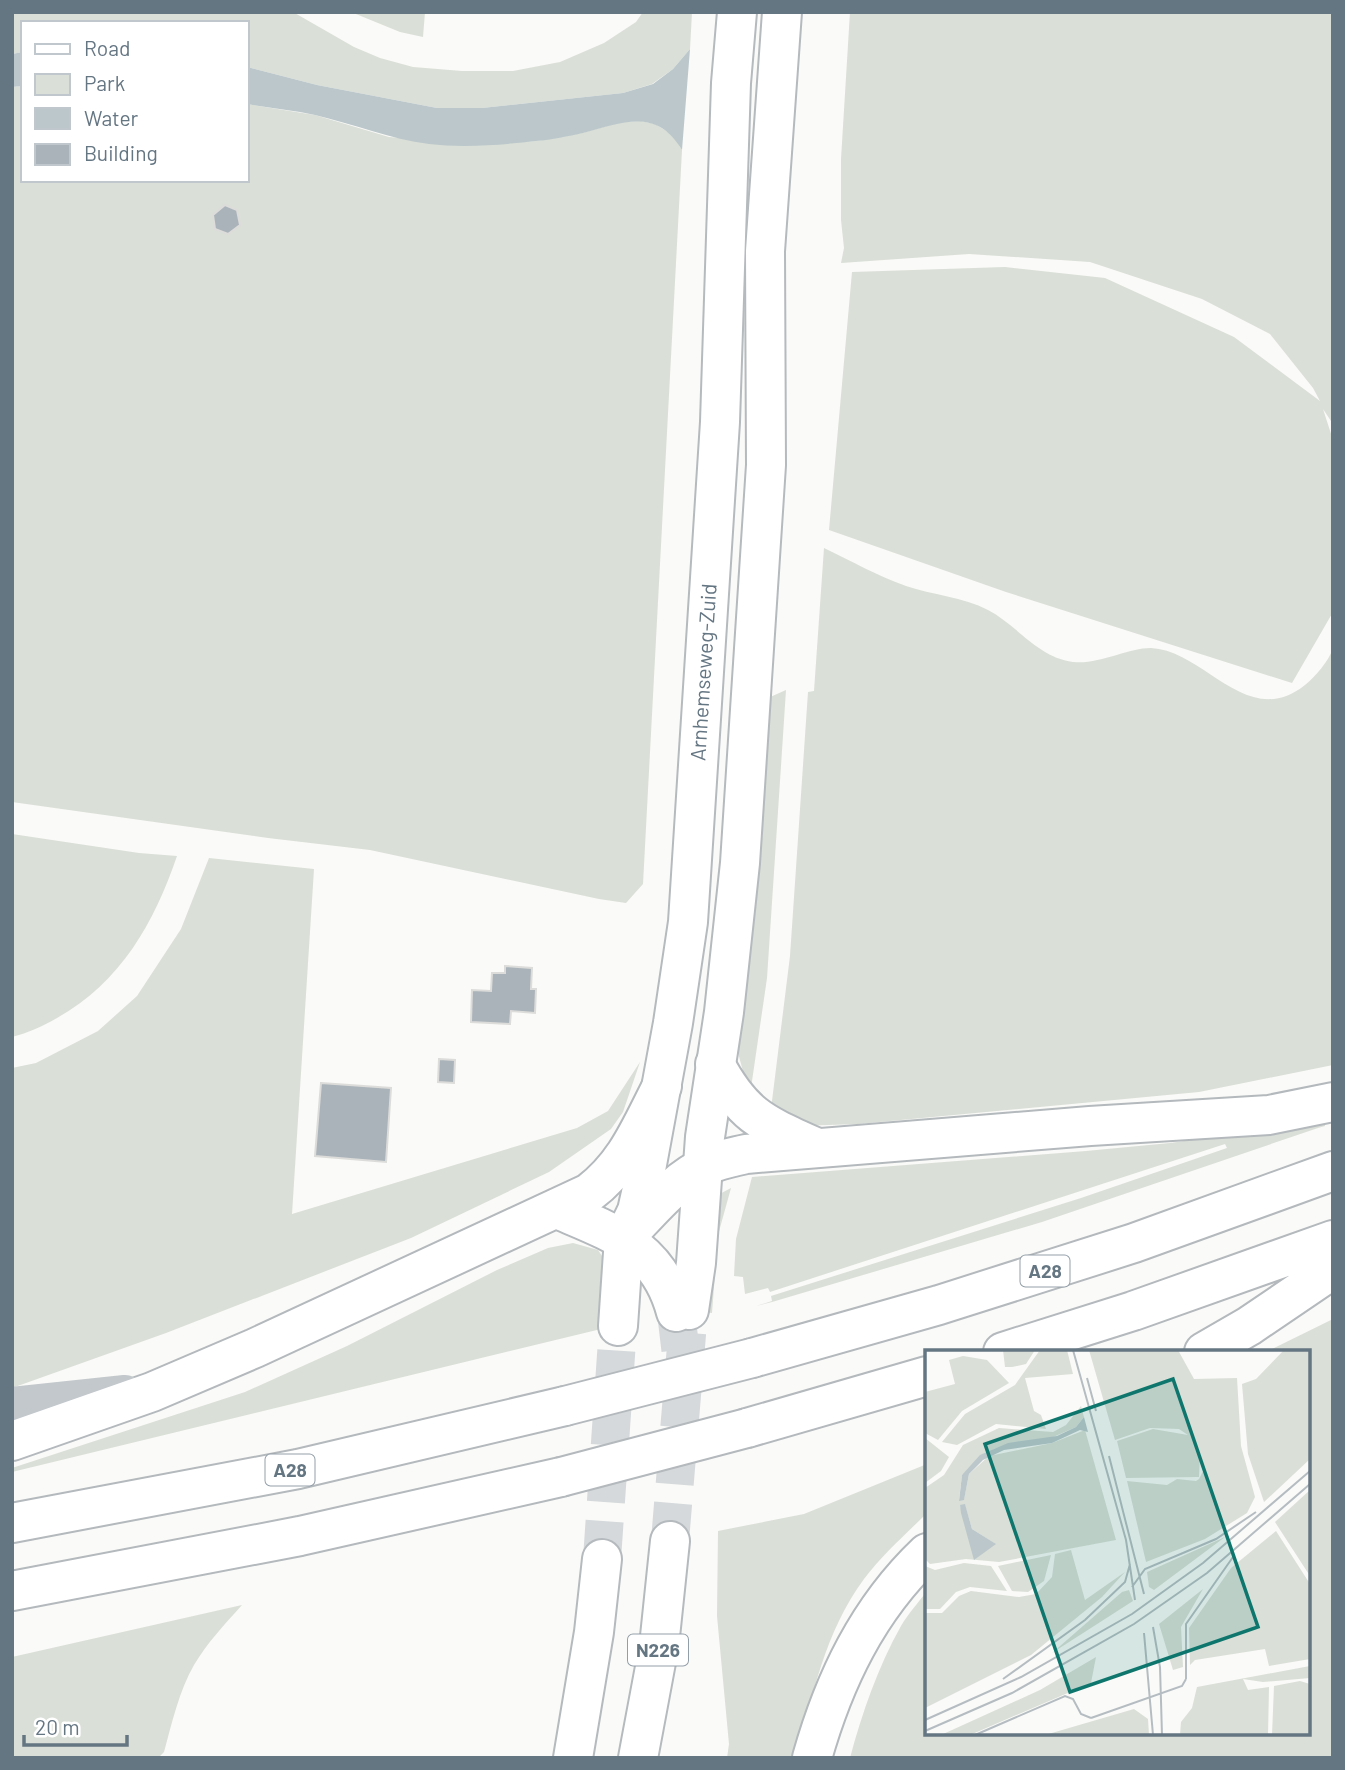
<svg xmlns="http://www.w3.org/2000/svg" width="1345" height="1770" font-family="Barlow,sans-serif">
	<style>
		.green { fill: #dadfd7 }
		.water { fill: #bbc7cb }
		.building { fill: #aab3b9; stroke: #dcdcda; stroke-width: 2 }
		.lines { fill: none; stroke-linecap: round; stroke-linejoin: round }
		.major-tunnel { stroke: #d5d9db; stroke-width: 38; stroke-dasharray: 38 19; stroke-linecap: butt }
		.highway-tunnel { stroke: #d5d9db; stroke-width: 38; stroke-dasharray: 38 19; stroke-linecap: butt }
		.major-casing { stroke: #b5babe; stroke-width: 42 }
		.highway-casing { stroke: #b4b9bd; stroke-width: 42 }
		.minor { stroke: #c3c8cc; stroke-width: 38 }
		.major { stroke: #fff; stroke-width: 38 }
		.highway { stroke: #fff; stroke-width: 38 }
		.highway-bridge-casing { stroke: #b4b9bd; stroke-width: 42; stroke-linecap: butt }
		.highway-bridge { stroke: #fff; stroke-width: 38 }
		.labels { text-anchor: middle; stroke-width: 7; stroke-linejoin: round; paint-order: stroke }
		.shield { fill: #fff; stroke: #939fa8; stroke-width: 2 }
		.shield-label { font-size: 19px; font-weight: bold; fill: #657683 }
		.street-label { font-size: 21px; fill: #657683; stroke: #fff }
		.inset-road { fill: none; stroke: #b5bdc2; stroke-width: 2 }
		.view { fill: #0f766e; fill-opacity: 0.15; stroke: #0f766e; stroke-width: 3.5 }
		.inset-edge { fill: none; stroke: #657683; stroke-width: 3.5 }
	</style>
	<rect width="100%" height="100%" fill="#fafaf8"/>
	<path class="green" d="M12 12H293L354 47 380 58 413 67 462 71H513L560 62 604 43 636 22 643 12H692L690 49 673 69 652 84 623 93 482 108H437L317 85 247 67V23H23V52L12 54Z
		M351 12H425L423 37 400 32Z
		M850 12H1333V424L1323 409 1333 440V612L1292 683 1006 592 829 530 852 272 1005 267 1105 278 1234 337 1320 401 1313 388 1270 334 1202 299 1090 262 969 254 841 263 844 248 841 220V159Z
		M23 86V180H247V104L315 115 389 137 476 144 537 141 582 133 621 122 641 121 655 124 673 135 682 150 643 884 626 903 599 899 370 850 268 838 12 802V87Z
		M824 548C851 561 878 576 906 586 932 595 963 597 988 610 1017 625 1037 657 1073 662 1098 665 1128 648 1151 648 1206 651 1247 731 1305 685 1315 677 1329 661 1333 648V1065L1199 1092 858 1124 799 1126 771 1109 790 956 808 692 814 691Z
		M786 690 767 978 751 1088 745 1079 736 1045 768 698Z
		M12 834 139 853 177 856C154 923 121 982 57 1018 43 1026 28 1033 12 1037Z
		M209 858 314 869 292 1214 577 1128 608 1111 640 1062 623 1112 611 1129 549 1172 411 1238 166 1333 12 1388V1068L36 1063 98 1031 137 996 181 929Z
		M1325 1121V1126L1318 1128 1042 1222 772 1302 756 1306 772 1301 771 1296 1081 1198 1227 1148 1225 1144 770 1292 768 1288 745 1294 743 1277 734 1276 736 1239 752 1177 1086 1151 1170 1143Z
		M731 1188 718 1235 712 1313 703 1312 712 1198Z
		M573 1243 598 1250 608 1265 601 1329 12 1472V1468L245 1392 347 1346 497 1270 548 1248Z
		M1333 1319V1758H850C862 1713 878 1667 901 1626 908 1614 918 1603 927 1591V1733H1308V1352H1266Z
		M927 1464V1513C906 1534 882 1555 864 1579 825 1632 812 1695 797 1758H727L729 1744 717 1616 718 1531 804 1514Z
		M242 1605C225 1624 207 1643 194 1665 179 1691 172 1723 164 1752L158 1758H12V1657Z"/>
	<path class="water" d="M690 49 682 150C656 107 623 123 583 133 568 136 552 140 536 141 502 145 463 148 429 144 390 139 354 124 315 115 293 110 269 108 247 104V67L317 85 437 108H482L623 93 653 84 673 69Z
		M23 52V86L12 87V54Z"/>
	<path class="building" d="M225 205 237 210 240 225 228 234 215 229 213 215Z
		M505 966 532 968 531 989H536L535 1013 511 1011 510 1024 471 1022 472 990 491 991 492 973H505Z
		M439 1059 455 1060 454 1083 438 1082Z
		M321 1083 391 1088 386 1162 315 1156Z"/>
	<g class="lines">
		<path class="major-tunnel" d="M670 1541 689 1310
			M602 1559 618 1326"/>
		<path class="highway-tunnel" d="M676 1312 683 1372"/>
		<g class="major-casing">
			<g id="major">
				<path d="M689 1310 696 1263 705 1137 724 1012 740 863 766 465 765 251 782 12"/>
				<path id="s1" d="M618 1326 624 1238 637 1211 645 1175 673 1023 688 922 720 422 731 83 737 12"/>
				<path d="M573 1758 594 1632 602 1559"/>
				<path d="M638 1758 659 1646 670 1541"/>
			</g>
		</g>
		<g class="highway-casing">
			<path id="highway" d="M715 1064C743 1116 762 1123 815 1147
				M557 1209C613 1233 659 1247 676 1312
				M624 1238C649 1213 675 1179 708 1165 720 1159 734 1157 746 1154L1090 1126 1269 1115 1333 1102
				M1003 1352 1133 1311 1333 1240
				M1204 1352 1249 1326 1333 1269
				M752 1358 939 1305 1134 1243 1333 1171
				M747 1428 927 1376
				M12 1441 152 1392 255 1348 589 1193C627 1164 640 1128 662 1086
				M12 1523 298 1469 565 1406
				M12 1591 300 1536 561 1477
				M812 1758C834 1680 868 1609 927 1553"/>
		</g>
		<path class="minor" d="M12 1406 125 1394"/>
		<use href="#major" class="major"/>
		<use href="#highway" class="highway"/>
		<g class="highway-bridge-casing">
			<path id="highway-bridge" d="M565 1406 752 1358
				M561 1477 747 1428"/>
		</g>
		<use href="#highway-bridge" class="highway-bridge"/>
	</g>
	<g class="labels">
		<g class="shield">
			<rect x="1020.5" y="1255.5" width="49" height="31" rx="5"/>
			<rect x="265.5" y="1454.5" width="49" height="31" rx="5"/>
			<rect x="628" y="1634.5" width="60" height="31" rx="5"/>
		</g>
		<g class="shield-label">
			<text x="1045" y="1278">A28</text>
			<text x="290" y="1477">A28</text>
			<text x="658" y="1657">N226</text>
		</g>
		<g class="street-label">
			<text dy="7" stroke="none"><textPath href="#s1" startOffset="662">Arnhemseweg-Zuid</textPath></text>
		</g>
	</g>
	<g transform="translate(925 1350)">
		<rect width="385" height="385" fill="#fafaf8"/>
		<path d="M78 0H110L101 14 87 17H80ZM115 0H142L148 24 100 28 109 61 116 65 121 79 71 74 32 95 17 92 40 64 90 35ZM164 0H253L269 29 312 28 316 96 330 147 322 163 280 189 221 212 202 131 242 135 252 129 271 131 274 129 278 121 276 107 275 104 274 127 201 128 192 91 228 79 263 85 254 79 225 78 190 90ZM359 0H385V109L339 152 323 104 317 34 331 29ZM38 6 62 10 84 33 37 61 13 90 0 83V42L30 34 24 10ZM156 56 159 67 151 77 126 88 69 99 37 125 34 150 39 149 44 124 64 106 127 93 160 80 191 190 74 212 41 209 5 214 0 209V138L19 125 38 95 74 78 128 82 141 75ZM35 155H40L47 179 69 193 50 209ZM0 88 24 107 16 121 0 133ZM385 140V226L350 172ZM351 181 385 234V309L344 316 340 299 270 310 265 315 264 278 306 218ZM300 187 229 240 224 237 222 222ZM146 200 160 250 200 222 177 247 106 305 0 358V263H17L34 246 46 241 94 247 111 244 127 227 130 204ZM126 205 119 231 103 242 87 241 73 216ZM39 213 66 216 82 241 45 237 31 242 15 259H0V216L10 220ZM278 239 256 277 258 317 248 320 234 274ZM204 240 208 251 127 303 197 242ZM171 307 166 333 45 385H16L115 340ZM385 316V328L338 332 318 329 323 340 344 337 343 385H255L256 372 267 358 272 337ZM375 331 385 334V385H347L349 336ZM209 359 223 369 224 385H120Z" fill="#dadfd7" fill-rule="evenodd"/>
		<path d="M159 67 163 82 155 80 127 93 79 100 58 110 44 124 39 150 34 151 37 125 55 105 83 93 132 86 151 77ZM40 154 47 179 71 194 49 210 36 163 35 155Z" fill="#bbc7cb"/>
		<path class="inset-road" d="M148 0 201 190 210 250M162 28 171 61M184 106 219 244M207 237 220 219 291 189 331 162M228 277 235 317 237 385M219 283 228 385M78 329 160 270 200 232 205 214M261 329V274L308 207M166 368 257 336 261 329M0 370 96 327 207 264 278 213 385 121M0 381 87 343 209 274 282 223 385 134M50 385 140 346 148 349 156 364 166 368"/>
		<path class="view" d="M248 29 333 277 145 342 60 94Z"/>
		<rect width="385" height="385" class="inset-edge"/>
	</g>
	<rect width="1345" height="1770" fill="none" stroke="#657683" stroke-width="28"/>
	<rect x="21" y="21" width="228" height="161" fill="#ffffff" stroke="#c1c8cd" stroke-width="2"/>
	<rect x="35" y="44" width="35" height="10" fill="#ffffff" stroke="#c1c8cd" stroke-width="2"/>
	<text x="84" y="56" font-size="21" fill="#657683">Road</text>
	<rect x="35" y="74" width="35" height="21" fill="#dadfd7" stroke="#c1c8cd" stroke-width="2"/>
	<text x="84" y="91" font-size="21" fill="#657683">Park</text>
	<rect x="35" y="108" width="35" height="21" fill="#bbc7cb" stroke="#c1c8cd" stroke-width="2"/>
	<text x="84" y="126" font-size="21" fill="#657683">Water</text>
	<rect x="35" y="144" width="35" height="21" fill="#aab3b9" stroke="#c1c8cd" stroke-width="2"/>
	<text x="84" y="161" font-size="21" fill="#657683">Building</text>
	<path d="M24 1735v10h103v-10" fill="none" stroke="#657683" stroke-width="3.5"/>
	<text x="35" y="1735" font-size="21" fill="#657683" stroke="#ffffff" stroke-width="5" paint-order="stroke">20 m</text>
</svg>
